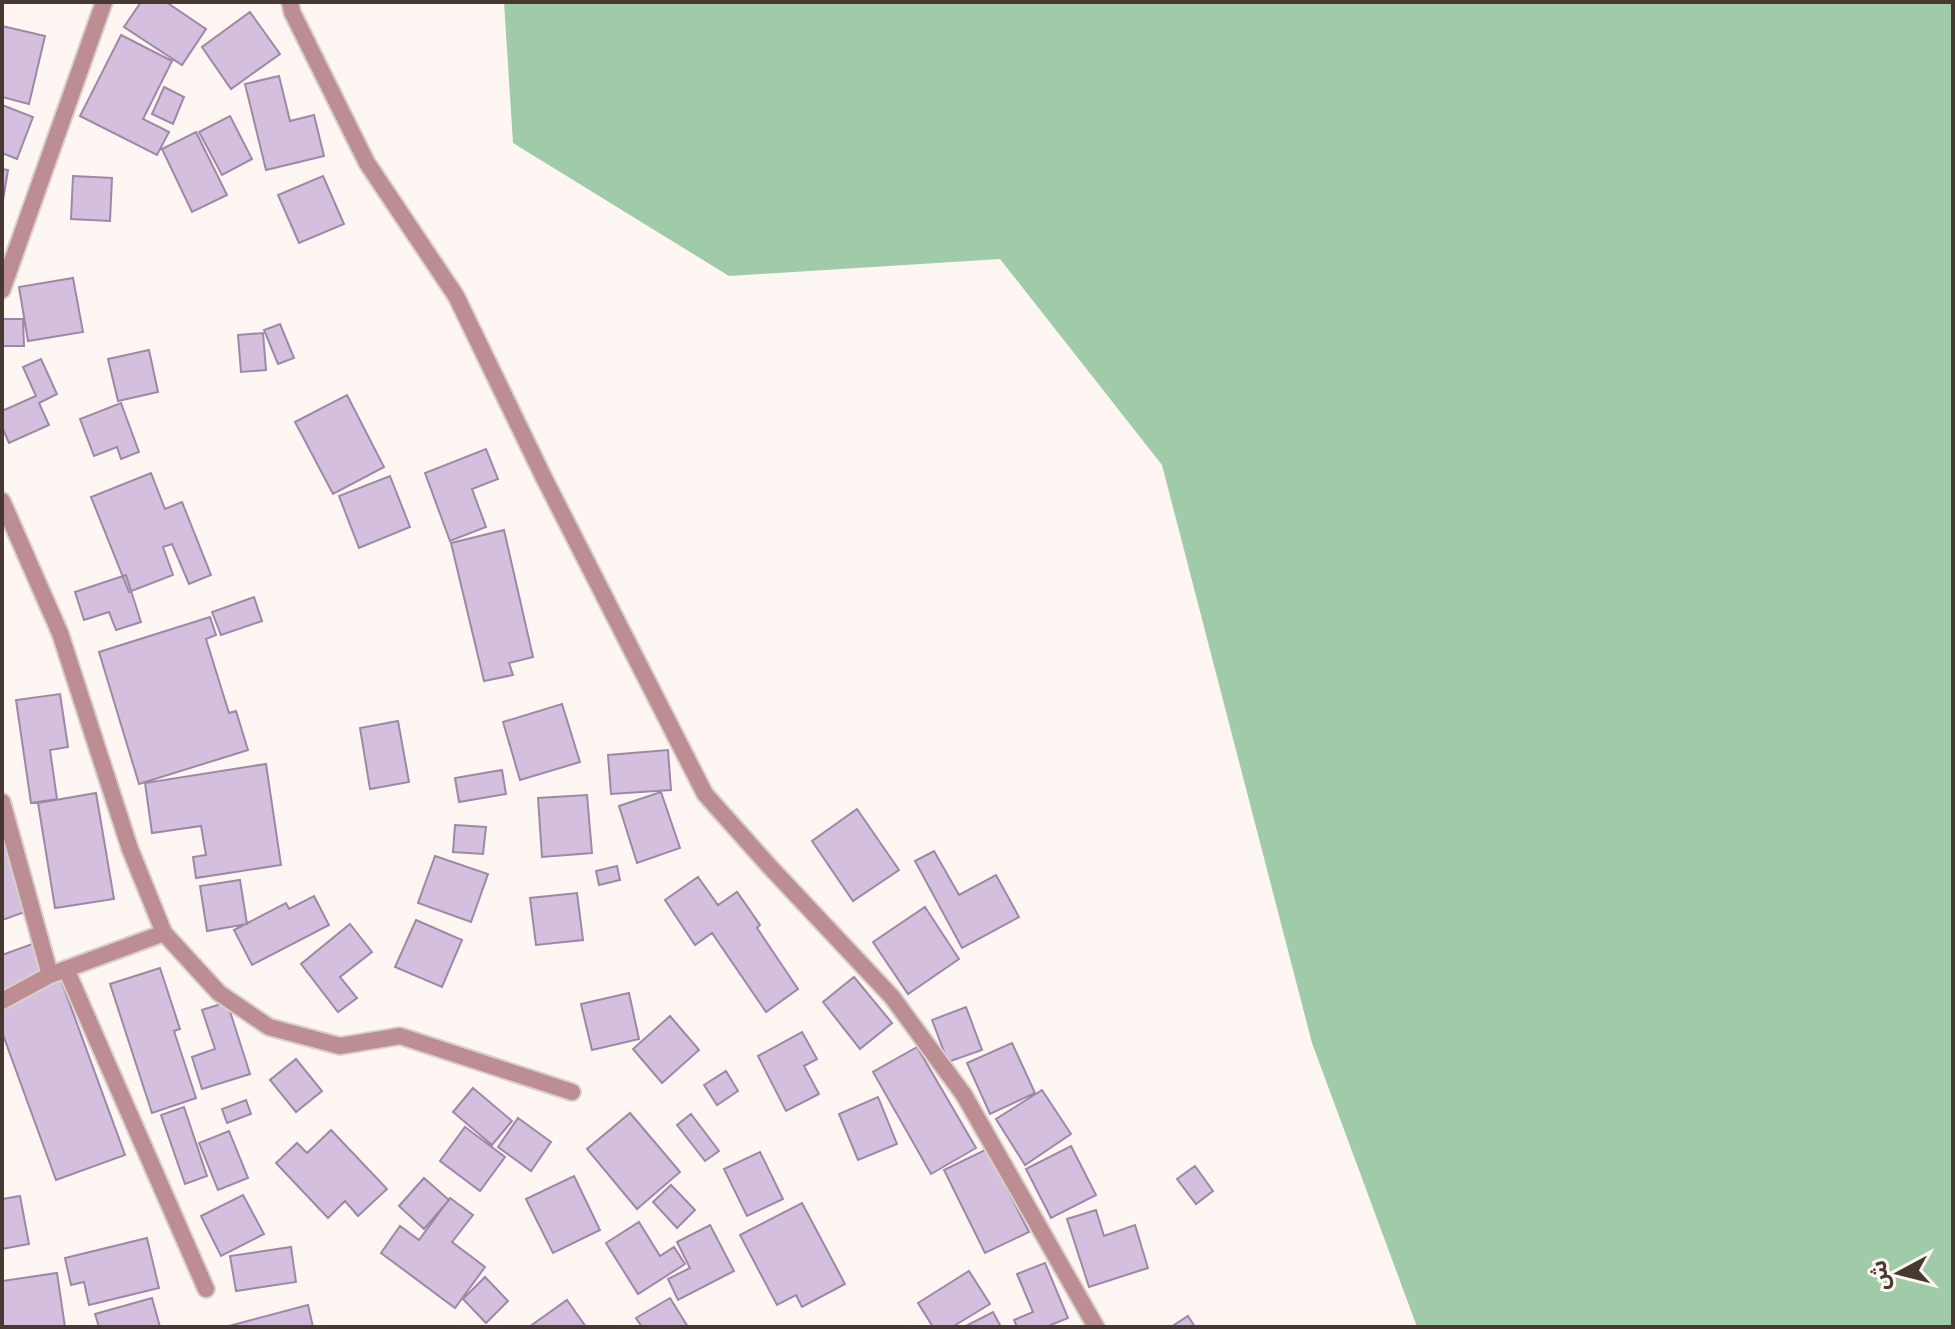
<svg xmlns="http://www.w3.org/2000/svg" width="1955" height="1329" font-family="Figtree,'Noto Sans Arabic',sans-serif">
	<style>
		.forest { fill: #a0cba9 }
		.building { fill: #d4bfde; stroke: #9d89a6; stroke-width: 2 }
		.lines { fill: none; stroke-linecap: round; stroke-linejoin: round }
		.minor-casing { stroke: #d9d0cb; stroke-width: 20 }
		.minor { stroke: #bc8e93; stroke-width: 16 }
	</style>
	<rect width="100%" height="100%" fill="#fef6f2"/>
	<path class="forest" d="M504 2H1953V1327H1417L1312 1043 1162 465 1000 259 729 276 513 143Z"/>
	<path class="building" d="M141 2H166L206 29 182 65 124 27Z
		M250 12 280 54 231 89 202 47Z
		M2 26 45 36 29 104 2 97Z
		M121 35 172 61 143 119 169 132 157 155 80 116Z
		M279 76 290 121 314 115 324 156 266 170 245 84Z
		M164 87 184 97 173 124 152 114Z
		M2 105 33 117 17 159 2 153Z
		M230 116 252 159 222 175 199 132Z
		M196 132 227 195 192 212 162 149Z
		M2 169 8 170 2 206Z
		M73 176 112 178 110 221 71 219Z
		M323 176 344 224 299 243 278 195Z
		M73 278 83 332 28 341 19 287Z
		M2 319H23L24 346H2Z
		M280 324 294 358 278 364 264 330Z
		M263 333 266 370 241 372 238 335Z
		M149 350 158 392 118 401 108 359Z
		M41 359 57 394 39 403 49 425 9 443 2 427V411L36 396 23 367Z
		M347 395 384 467 333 494 295 422Z
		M121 403 139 452 121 459 117 447 94 456 80 419Z
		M486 449 498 479 472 489 486 527 450 541 425 473Z
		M151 473 165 509 182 502 211 575 189 584 172 544 163 547 173 575 129 592 91 497Z
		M390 476 410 527 359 548 339 496Z
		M504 530 533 657 509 663 513 675 484 681 451 543Z
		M126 575 141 622 116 630 109 612 84 620 75 592Z
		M254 597 262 621 221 635 212 612Z
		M210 617 216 635 206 639 229 713 236 711 248 750 139 784 99 652Z
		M60 694 68 747 50 750 57 799 31 803 16 700Z
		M562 704 580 762 520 780 503 722Z
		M398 721 409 782 370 789 360 728Z
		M668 750 671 790 611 794 608 755Z
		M266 764 281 865 196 878 193 857 206 855 201 826 152 833 145 783Z
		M502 770 506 794 459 802 455 778Z
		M661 792 680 848 637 863 619 806Z
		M96 793 114 899 55 908 38 803Z
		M587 795 592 853 542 857 538 798Z
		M857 809 899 870 853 901 812 841Z
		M455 825 486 827 483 854 453 852Z
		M2 835 28 911 2 920Z
		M934 851 959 895 996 875 1019 917 962 948 915 861Z
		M435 856 488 874 471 922 418 903Z
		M617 866 620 880 599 885 596 871Z
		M698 877 718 905 737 892 760 925 757 928 798 989 766 1012 712 933 695 945 665 900Z
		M240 880 247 924 207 931 200 886Z
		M577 893 583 940 536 945 530 898Z
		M314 896 329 925 252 965 234 930 286 903 289 909Z
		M925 907 959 959 908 994 873 942Z
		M416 920 462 940 442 987 395 967Z
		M350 924 372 952 340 977 357 998 338 1012 301 964Z
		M46 939 125 1155 56 1180 2 1032V955Z
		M160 968 180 1029 174 1031 196 1098 152 1113 110 984Z
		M854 977 892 1023 860 1049 823 1002Z
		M629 993 639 1039 592 1050 581 1004Z
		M227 1002 250 1074 202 1089 192 1057 215 1049 202 1010Z
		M966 1007 982 1050 948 1062 932 1020Z
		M670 1016 699 1050 662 1083 633 1049Z
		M802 1032 817 1059 804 1066 819 1094 786 1111 758 1056Z
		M1012 1043 1035 1093 990 1114 967 1063Z
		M917 1047 976 1148 931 1174 873 1072Z
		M296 1059 322 1091 296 1112 270 1080Z
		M726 1071 738 1091 717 1105 704 1085Z
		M473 1088 512 1121 492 1145 453 1112Z
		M1042 1090 1071 1134 1025 1165 996 1119Z
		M878 1097 897 1144 858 1160 839 1114Z
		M246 1100 251 1114 227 1123 222 1109Z
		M184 1107 207 1176 185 1184 161 1115Z
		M630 1113 680 1172 637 1209 587 1149Z
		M691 1114 719 1151 705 1161 677 1125Z
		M518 1118 551 1142 531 1171 498 1147Z
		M465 1127 505 1157 480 1191 440 1161Z
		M331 1130 387 1189 358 1216 345 1201 328 1218 276 1163 297 1143 307 1153Z
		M229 1131 248 1178 218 1190 199 1143Z
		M1071 1146 1096 1195 1051 1218 1026 1169Z
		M987 1149 1029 1232 985 1253 944 1170Z
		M760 1152 783 1199 747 1216 724 1169Z
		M1195 1166 1213 1191 1196 1204 1177 1179Z
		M574 1176 600 1230 553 1253 526 1199Z
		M424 1178 449 1200 424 1229 399 1206Z
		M671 1185 695 1210 677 1228 653 1202Z
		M243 1195 264 1234 221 1256 201 1216Z
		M20 1196 29 1244 2 1249V1199Z
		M450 1198 473 1215 452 1242 485 1267 455 1308 381 1253 400 1226 419 1240Z
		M802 1203 845 1284 802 1307 796 1295 777 1305 740 1235Z
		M1096 1210 1104 1236 1135 1225 1148 1268 1089 1287 1067 1219Z
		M639 1222 660 1256 674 1247 685 1264 638 1294 606 1243Z
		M710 1225 734 1271 678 1300 668 1279 690 1268 677 1242Z
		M147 1238 159 1288 89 1305 84 1282 71 1285 65 1258Z
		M291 1247 296 1282 236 1291 230 1256Z
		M1045 1263 1068 1318 1046 1327H1017L1014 1320 1033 1312 1017 1274Z
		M969 1271 990 1304 952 1327H933L918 1303Z
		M57 1273 65 1327H2V1281Z
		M485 1277 508 1301 486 1323 463 1299Z
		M152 1298 160 1327H99L95 1314Z
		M670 1298 688 1327H642L636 1318Z
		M567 1300 586 1327H529Z
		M308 1305 313 1327H225Z
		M993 1312 1001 1327H964Z
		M1188 1316 1195 1327H1171Z"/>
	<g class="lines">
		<g class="minor-casing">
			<path id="minor" d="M290 2 292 12 367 163 456 296 544 478 705 794 771 868 892 997 964 1095 1096 1327
				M2 290 104 2
				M2 501 60 633 130 849 164 933 219 993 269 1027 340 1046 400 1036 572 1092
				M2 802 50 975
				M66 969 206 1289
				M2 1001 50 975 164 933"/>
		</g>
		<use href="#minor" class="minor"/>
	</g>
	<rect width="1955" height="1329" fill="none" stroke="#473931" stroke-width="8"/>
	<g transform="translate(1899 1273) rotate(263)" stroke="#fef6f2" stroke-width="6" paint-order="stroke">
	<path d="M0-6L14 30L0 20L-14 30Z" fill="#473931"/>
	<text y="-12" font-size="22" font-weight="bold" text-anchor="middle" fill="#473931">ش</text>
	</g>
</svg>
